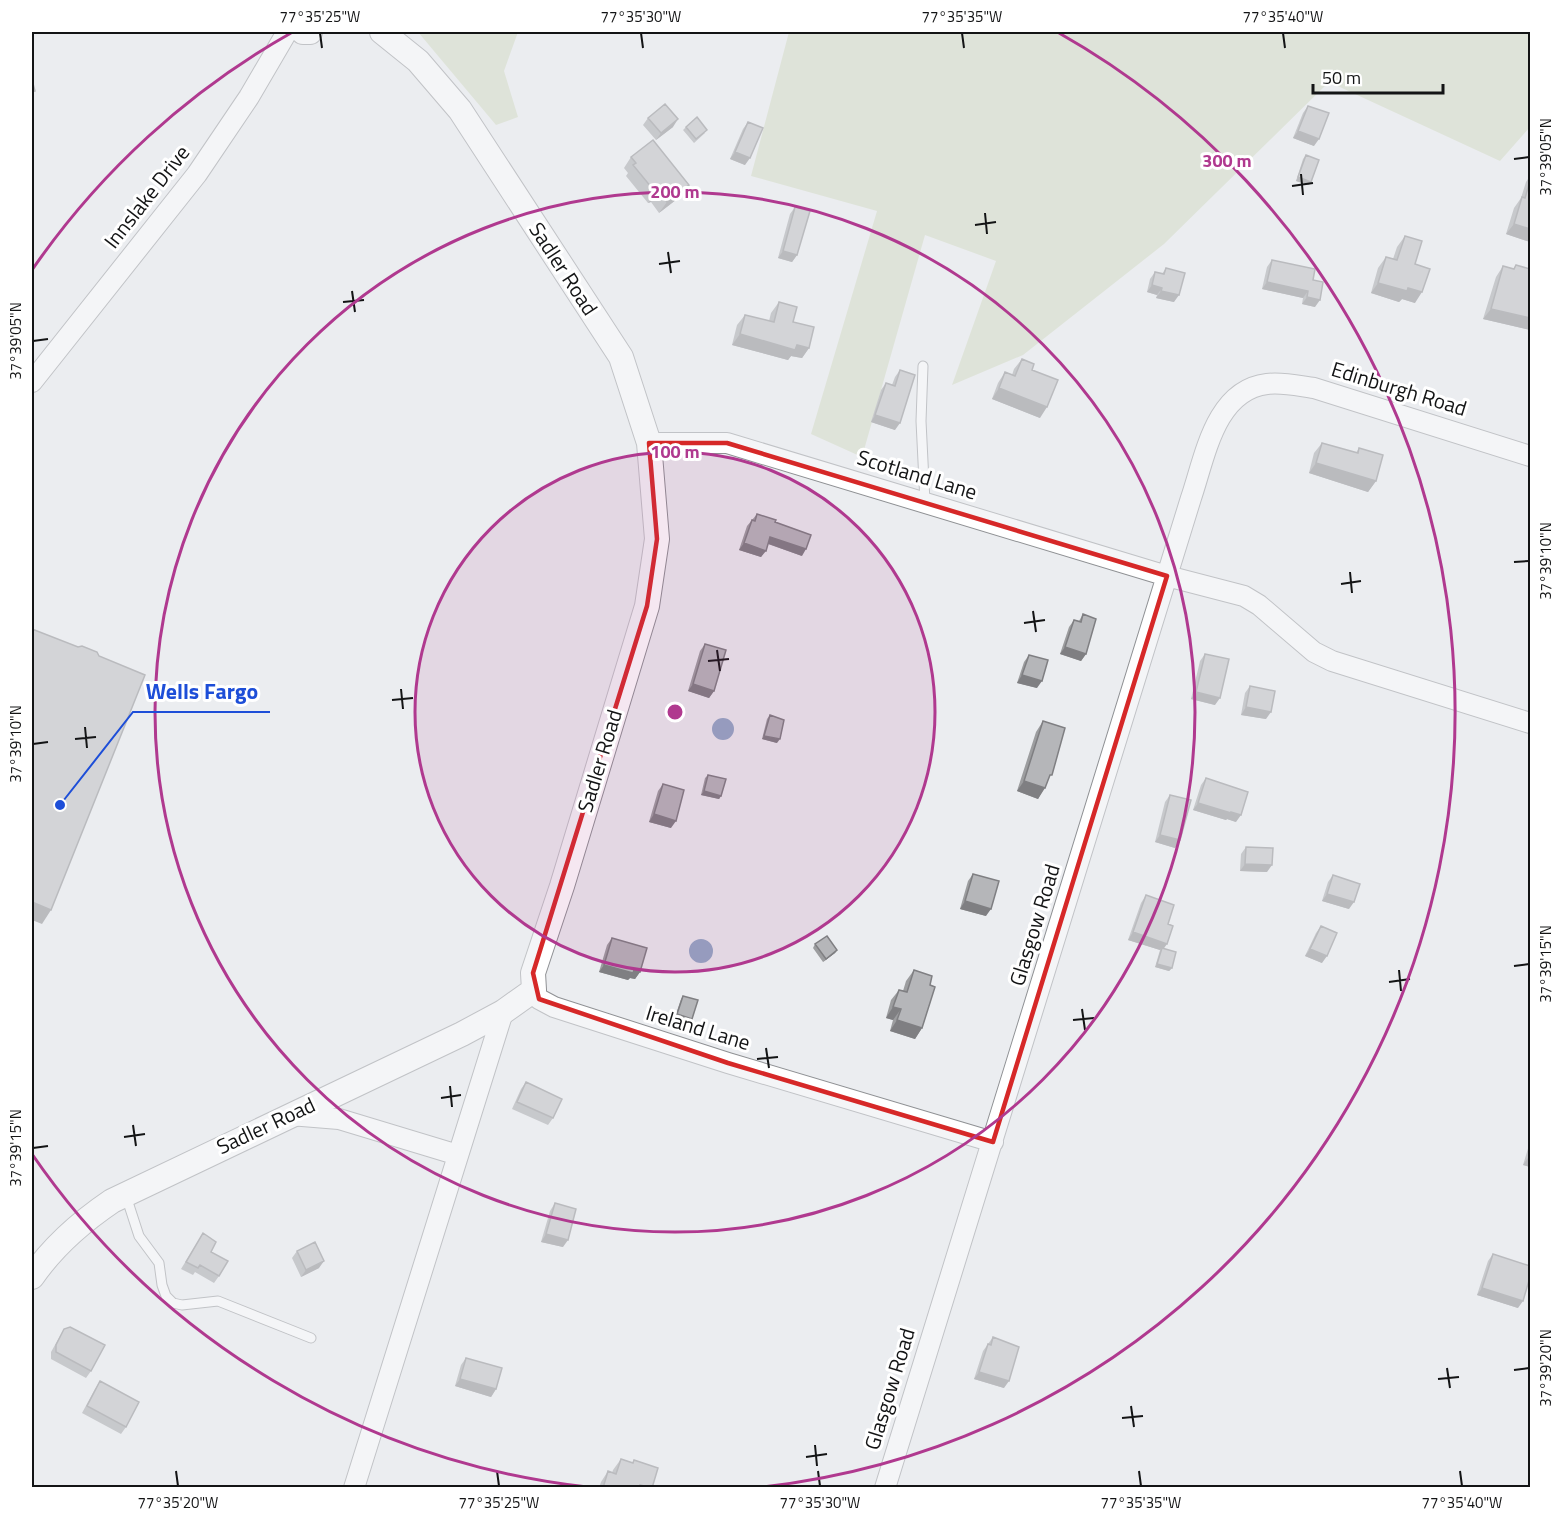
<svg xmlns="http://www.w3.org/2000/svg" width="1562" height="1519" font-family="'Titillium Web',sans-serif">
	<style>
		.green { fill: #cfd8bc }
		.water { fill: #93a9c5 }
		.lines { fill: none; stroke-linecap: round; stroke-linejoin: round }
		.service-casing { stroke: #8f9194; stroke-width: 11 }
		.minor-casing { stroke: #8f9194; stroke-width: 22 }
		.tertiary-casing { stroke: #8f9194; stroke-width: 26 }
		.service { stroke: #fff; stroke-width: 9 }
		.minor { stroke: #fff; stroke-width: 20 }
		.tertiary { stroke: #fff; stroke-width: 24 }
		.wall { fill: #9c9d9f }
		.shaded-wall { fill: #7f7f82 }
		.building { fill: #b5b6b9; stroke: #7f7f82; stroke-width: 1.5 }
		.marked { fill: none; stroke: #d62828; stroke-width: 4.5; stroke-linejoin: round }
		.ticks { fill: none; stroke: #131415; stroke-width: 2 }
		.ring { fill: none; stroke: #b0398f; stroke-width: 3 }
		.labels { text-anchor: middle; stroke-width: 6; stroke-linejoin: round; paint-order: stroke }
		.street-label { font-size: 21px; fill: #131415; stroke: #fff }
		.centre { fill: #b0398f; stroke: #fff; stroke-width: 3 }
		.ring-label { font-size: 18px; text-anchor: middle; font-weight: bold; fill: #b0398f; stroke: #fff; stroke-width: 6; stroke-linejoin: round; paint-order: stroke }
		.leader { fill: none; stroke: #1d4ed8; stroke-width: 2 }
		.callout-dot { fill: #1d4ed8; stroke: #fff; stroke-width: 2 }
		.callout-label { font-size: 22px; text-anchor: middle; font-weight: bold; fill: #1d4ed8; stroke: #fff; stroke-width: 6; stroke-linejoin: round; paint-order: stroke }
		.neatline { fill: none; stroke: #131415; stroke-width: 2 }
		.ticks-label { font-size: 15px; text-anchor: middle; fill: #131415 }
	</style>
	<rect width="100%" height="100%" fill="#ebedf0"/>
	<path class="green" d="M418 32H518L504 71 518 117 496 125Z
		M789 32H1530V127L1500 161 1329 82 1164 244 1023 355 952 385 996 261 925 235 862 457 811 434 877 211 751 176Z"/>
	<path class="water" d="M712 729a11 11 0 1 1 22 0a11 11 0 1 1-22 0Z
		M689 951a12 12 0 1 1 24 0a12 12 0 1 1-24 0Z"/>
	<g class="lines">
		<g class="service-casing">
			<path id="service" d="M923 366 921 421 925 502
				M126 1196 139 1236 159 1263 162 1285 166 1296 173 1303 182 1305 218 1301 311 1338"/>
		</g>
		<g class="minor-casing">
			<path id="minor" d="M32 382 197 174 249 97 287 32
				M649 443H727L1167 576 1244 596 1259 605 1314 652 1332 661 1530 723
				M534 990 539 999 554 1007 728 1063 993 1142
				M290 1115 339 1119 458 1155
				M354 1488 503 1012
				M885 1488 1191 498C1205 457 1215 390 1267 384 1283 382 1299 386 1314 388L1530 456"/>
		</g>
		<g class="tertiary-casing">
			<path id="tertiary" d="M303 32H310
				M32 1277C54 1245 81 1222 112 1201L462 1034 503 1012 534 990 533 973 562 886 647 606 657 539 649 443 621 357 460 110 418 61 382 32"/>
		</g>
		<use href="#service" class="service"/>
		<use href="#minor" class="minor"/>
		<use href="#tertiary" class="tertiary"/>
	</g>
	<path class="wall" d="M1308 106 1314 146 1293 138 1303 113Z
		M648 118 673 127 656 140 643 125Z
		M748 122 745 165 730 159 743 129Z
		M686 127 705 133 694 143 683 130Z
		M1306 155 1309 185 1296 181 1303 159Z
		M631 157 681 196 659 213 651 202 648 203 626 176 628 173 624 168Z
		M1530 176V242L1506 234 1514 208 1521 198 1526 182Z
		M795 207 797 255 792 262 778 258 790 214Z
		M1405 236 1415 264V303L1402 299 1399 302 1371 293 1378 268 1386 257 1393 259 1397 247Z
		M1272 260 1313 280 1315 307 1302 304 1303 298 1262 289 1267 267Z
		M1516 265 1530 269V330L1483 319 1496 277 1503 266 1513 269Z
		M1166 268 1174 302 1156 298 1157 295 1147 292 1150 279 1155 272 1162 274Z
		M779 302 793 322 809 348 802 358 791 356 788 360 732 345 737 325 745 315 769 321 771 313Z
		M1022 359 1032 370 1040 418 992 399 998 383 1005 372 1012 375 1014 369Z
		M900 370 895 430 871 422 881 390 886 383 892 385 895 377Z
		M1322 443 1356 453 1359 448 1376 481 1368 492 1309 473 1314 453Z
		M757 514 775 522 802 556 768 544 761 557 739 550 747 526Z
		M1083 614 1086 654 1081 661 1060 654 1069 627 1074 620 1079 621Z
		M705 644 714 691 709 698 688 691 700 651Z
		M1205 654 1215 705 1191 699 1200 661Z
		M1029 655 1037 688 1017 683 1024 662Z
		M1250 686 1266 719 1241 715 1245 693Z
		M770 715 777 743 762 739 767 719Z
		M1043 721 1048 781 1038 799 1017 791 1036 732Z
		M708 775 721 796 719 799 701 795 705 778Z
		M1206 778 1236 822 1227 819 1226 820 1193 810 1201 785Z
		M663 784 671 828 649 822 658 791Z
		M1170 795 1180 840 1175 848 1155 842 1165 802Z
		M1246 847 1267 872 1240 871 1241 854Z
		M973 874 986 916 960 909 968 881Z
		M1333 875 1349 909 1322 901 1328 882Z
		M1146 895 1168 924 1163 949 1172 968 1169 971 1155 967 1160 950 1128 940 1141 903Z
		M1321 926 1322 963 1305 956 1316 933Z
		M612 938 640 972 635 979 630 978 628 980 599 972 607 945Z
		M815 944 837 950 835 953 823 962 813 948Z
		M914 970 930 985 922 1028 915 1039 890 1031 893 1020 886 1018 891 1000 899 990 903 991 906 981Z
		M683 996 692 1019 690 1022 675 1017 681 999Z
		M526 1082 553 1118 548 1125 512 1109 521 1089Z
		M1530 1142V1167L1523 1165Z
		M555 1203 563 1247 541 1242 550 1211Z
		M203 1233 211 1252 219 1276 214 1283 195 1272 193 1275 181 1269Z
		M297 1251 319 1268 301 1277 292 1258Z
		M1493 1254 1518 1308 1477 1295 1488 1261Z
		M64 1329 91 1371 86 1378 51 1359V1352Z
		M993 1337 1004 1388 974 1379 983 1351Z
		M466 1358 496 1389 491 1397 455 1386 461 1365Z
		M100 1381 126 1427 121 1434 82 1413 95 1389Z
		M621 1459 632 1463 634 1460 652 1488H599L601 1482 608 1471 612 1473 613 1470Z"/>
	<path class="shaded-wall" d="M678 119 673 127 656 140 661 133Z
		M1298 131 1319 139 1314 146 1293 138Z
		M735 152 750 158 745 165 730 159Z
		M1298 177 1311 182 1309 185 1296 181Z
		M689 185 681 196 659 213 667 202Z
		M658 191 651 202 648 203 656 193Z
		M1514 224 1530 229V242L1506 234Z
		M783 251 797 255 792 262 778 258Z
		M1267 282 1308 291 1303 298 1262 289Z
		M1378 283 1408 288 1422 292 1415 303 1402 299 1399 302 1371 293Z
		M1152 285 1162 288 1157 295 1147 292Z
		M1161 291 1179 295 1174 302 1156 298Z
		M1307 297 1320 300 1315 307 1302 304Z
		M1491 309 1530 318V330L1483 319Z
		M740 334 797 345 809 348 802 358 791 356 788 360 732 345Z
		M999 388 1047 407 1040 418 992 399Z
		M875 415 900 423 895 430 871 422Z
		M1316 463 1376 481 1368 492 1309 473Z
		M770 537 806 549 802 556 766 543Z
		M744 543 766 551 761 557 739 550Z
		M1065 647 1086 654 1081 661 1060 654Z
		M1022 675 1042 681 1037 688 1017 683Z
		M693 684 714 691 709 698 688 691Z
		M1196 692 1220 698 1215 705 1191 699Z
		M1246 707 1271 712 1266 719 1241 715Z
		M764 736 780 739 777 743 762 739Z
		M1024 781 1045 788 1038 799 1017 791Z
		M704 791 721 796 719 799 701 795Z
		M1198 803 1241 815 1236 822 1227 819 1226 820 1193 810Z
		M654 814 676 821 671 828 649 822Z
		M1160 835 1180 840 1175 848 1155 842Z
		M1245 864 1272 865 1267 872 1240 871Z
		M1327 894 1354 902 1349 909 1322 901Z
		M965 901 991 909 986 916 960 909Z
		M32 902 51 910 42 924 32 920Z
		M1133 932 1167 944 1162 951V948L1160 950 1128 940Z
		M1310 949 1327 956 1322 963 1305 956Z
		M837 950 835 953 823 962 826 959Z
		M1157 964 1172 968 1169 971 1155 967Z
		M604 965 634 970 640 972 635 979 630 978 628 980 599 972Z
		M893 1007 901 1009 893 1020 886 1018Z
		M677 1014 692 1019 690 1022 675 1017Z
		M897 1020 922 1028 915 1039 890 1031Z
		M1528 1158 1530 1159V1167L1523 1165Z
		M546 1234 568 1240 563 1247 541 1242Z
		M324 1261 319 1268 301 1277 306 1270Z
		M1482 1288 1523 1301 1518 1308 1477 1295Z
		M979 1372 1009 1381 1004 1388 974 1379Z
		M460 1379 496 1389 491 1397 455 1386Z"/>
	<path class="building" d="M32 80 35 91 32 92Z
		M665 104 678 119 661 133 648 118Z
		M1308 106 1329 113 1319 139 1298 131Z
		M697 117 707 130 696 139 686 127Z
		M748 122 763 128 750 158 735 152Z
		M653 140 689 185 667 202 658 191 656 193 633 165 636 163 631 157Z
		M1306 155 1319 160 1311 182 1298 177Z
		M1530 181V229L1514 224 1522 197 1525 198Z
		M795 207 810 211 797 255 783 251Z
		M1405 236 1422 241 1415 264 1430 269 1422 292 1408 288 1407 291 1378 283 1386 257 1397 260Z
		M1272 260 1315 269 1313 280 1323 282 1320 300 1307 297 1308 291 1267 282Z
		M1516 265 1530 269V318L1491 309 1503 266 1514 269Z
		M1166 268 1185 273 1179 295 1161 291 1162 288 1152 285 1155 272 1164 274Z
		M779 302 797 307 793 322 814 327 809 348 797 345 795 350 740 334 745 315 774 322Z
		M1022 359 1034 364 1032 370 1058 380 1047 407 999 388 1005 372 1015 376Z
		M900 370 915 375 900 423 875 415 886 383 895 386Z
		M1322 443 1358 453 1359 448 1383 455 1376 481 1316 463Z
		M757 514 776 520 775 522 811 535 806 549 770 537 766 551 744 543 752 520 755 521Z
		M1083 614 1096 619 1086 654 1065 647 1074 620 1081 622Z
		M32 629 78 647 82 646 97 652 99 656 145 675 51 910 32 902Z
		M705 644 726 650 714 691 693 684Z
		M1205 654 1229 659 1220 698 1196 692Z
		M1029 655 1048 660 1042 681 1022 675Z
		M1250 686 1275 691 1271 712 1246 707Z
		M770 715 784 720 780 739 764 736Z
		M1043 721 1065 728 1052 775H1050L1045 788 1024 781Z
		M708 775 726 779 721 796 704 791Z
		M1206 778 1248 792 1241 815 1231 812V813L1198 803Z
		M663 784 684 790 676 821 654 814Z
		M1170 795 1191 800 1180 840 1160 835Z
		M1246 847 1273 848 1272 865 1245 864Z
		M973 874 999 881 991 909 965 901Z
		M1333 875 1360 884 1354 902 1327 894Z
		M1146 895 1174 905 1168 924 1173 926 1167 944 1133 932Z
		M1321 926 1337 933 1327 956 1310 949Z
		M827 936 837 950 826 959 815 944Z
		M612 938 647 948 640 972 634 970 633 973 604 965Z
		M1162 948 1176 952 1172 968 1157 964Z
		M914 970 932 976 930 985 935 987 922 1028 897 1020 901 1009 893 1007 899 990 907 992Z
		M683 996 698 1000 692 1019 677 1014Z
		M526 1082 562 1099 553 1118 517 1102Z
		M555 1203 576 1209 568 1240 546 1234Z
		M203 1233 216 1242 211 1252 228 1261 219 1276 200 1265 198 1268 186 1262Z
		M315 1242 324 1261 306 1270 297 1251Z
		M1493 1254 1530 1266V1277L1523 1301 1482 1288Z
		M70 1327 105 1345 91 1371 56 1352V1345L64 1329Z
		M993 1337 1019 1347 1009 1381 979 1372 988 1344 991 1345Z
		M466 1358 502 1368 496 1389 460 1379Z
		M100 1381 139 1402 126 1427 87 1406Z
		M621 1459 633 1463 634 1460 658 1468 652 1488 640 1485 639 1488H603L608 1471 616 1474Z"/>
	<path d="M0 0H1562V1519H0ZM649 443H727L1167 576 993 1142 728 1063 539 999 533 973 647 606 657 539Z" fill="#ebedf0" fill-opacity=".55" fill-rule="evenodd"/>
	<path class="marked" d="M649 443H727L1167 576 993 1142 728 1063 539 999 533 973 647 606 657 539Z"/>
	<path class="ticks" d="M320 33 322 48M641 33 643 48M962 33 964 48M1283 33 1285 48M1514 159 1529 157M1301 174 1303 195M1292 186 1313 183M985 213 987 234M975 225 996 222M668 252 671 273M659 264 680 261M352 291 355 312M343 302 364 300M33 341 48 339M1514 562 1529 561M1350 572 1352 593M1341 584 1361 581M1033 611 1036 632M1024 623 1045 620M717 650 720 671M708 661 729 659M401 689 403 709M392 700 413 698M85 727 87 748M75 739 96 737M33 744 48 742M1514 966 1529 964M1399 970 1401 991M1389 982 1410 979M1082 1009 1085 1030M1073 1020 1094 1018M766 1048 769 1068M757 1059 778 1057M450 1086 452 1107M441 1098 461 1095M133 1125 136 1146M124 1137 145 1134M33 1148 48 1146M1447 1368 1450 1388M1514 1370 1529 1368M1438 1379 1459 1377M1131 1406 1134 1427M1122 1418 1143 1416M815 1445 817 1466M806 1457 827 1454M176 1471 178 1486M497 1471 499 1486M818 1471 820 1486M1139 1471 1141 1486M1460 1471 1462 1486"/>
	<circle cx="675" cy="712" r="260" fill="#b0398f" fill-opacity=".12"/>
	<g class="ring">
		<circle cx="675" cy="712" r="260"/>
		<circle cx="675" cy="712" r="520"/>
		<path d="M587 1487A780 780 0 0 1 32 1154M32 270A780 780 0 0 1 291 33M1059 33A780 780 0 0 1 763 1487"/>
	</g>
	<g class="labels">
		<g class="street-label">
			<text transform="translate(147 197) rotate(-52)" y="7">Innslake Drive</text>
			<text transform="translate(563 269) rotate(57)" y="7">Sadler Road</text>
			<text transform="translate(1399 389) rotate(17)" y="7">Edinburgh Road</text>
			<text transform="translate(917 475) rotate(17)" y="7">Scotland Lane</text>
			<text transform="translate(600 761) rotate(-73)" y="7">Sadler Road</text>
			<text transform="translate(1035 925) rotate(-73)" y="7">Glasgow Road</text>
			<text transform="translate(698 1028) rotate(17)" y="7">Ireland Lane</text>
			<text transform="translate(266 1126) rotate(-25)" y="7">Sadler Road</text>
			<text transform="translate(890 1389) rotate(-73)" y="7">Glasgow Road</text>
		</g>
	</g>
	<circle cx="675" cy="712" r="9" class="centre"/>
	<g class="ring-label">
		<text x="1227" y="167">300 m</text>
		<text x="675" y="198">200 m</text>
		<text x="675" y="458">100 m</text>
	</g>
	<path class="leader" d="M60 805L133 712H270"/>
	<circle class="callout-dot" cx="60" cy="805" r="6"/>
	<g class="callout-label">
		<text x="202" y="699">Wells Fargo</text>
	</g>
	<rect width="1562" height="1519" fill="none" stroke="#ffffff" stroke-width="66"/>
	<path d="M1313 84v9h130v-9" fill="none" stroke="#131415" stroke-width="3"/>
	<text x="1322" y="84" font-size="18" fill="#131415" stroke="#ffffff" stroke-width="4.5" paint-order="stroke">50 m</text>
	<rect x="33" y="33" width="1496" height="1453" class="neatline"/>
	<g class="ticks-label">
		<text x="320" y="22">77°35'25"W</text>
		<text x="641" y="22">77°35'30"W</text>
		<text x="962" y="22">77°35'35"W</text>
		<text x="1283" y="22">77°35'40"W</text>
		<text transform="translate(1546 157) rotate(-90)" y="5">37°39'05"N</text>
		<text transform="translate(16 341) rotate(-90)" y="5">37°39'05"N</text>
		<text transform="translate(1546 561) rotate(-90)" y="5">37°39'10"N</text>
		<text transform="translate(16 744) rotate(-90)" y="5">37°39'10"N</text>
		<text transform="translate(1546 964) rotate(-90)" y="5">37°39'15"N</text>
		<text transform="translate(16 1148) rotate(-90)" y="5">37°39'15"N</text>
		<text transform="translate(1546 1368) rotate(-90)" y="5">37°39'20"N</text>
		<text x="178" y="1508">77°35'20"W</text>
		<text x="499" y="1508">77°35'25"W</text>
		<text x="820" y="1508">77°35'30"W</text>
		<text x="1141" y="1508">77°35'35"W</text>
		<text x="1462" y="1508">77°35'40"W</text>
	</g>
</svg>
